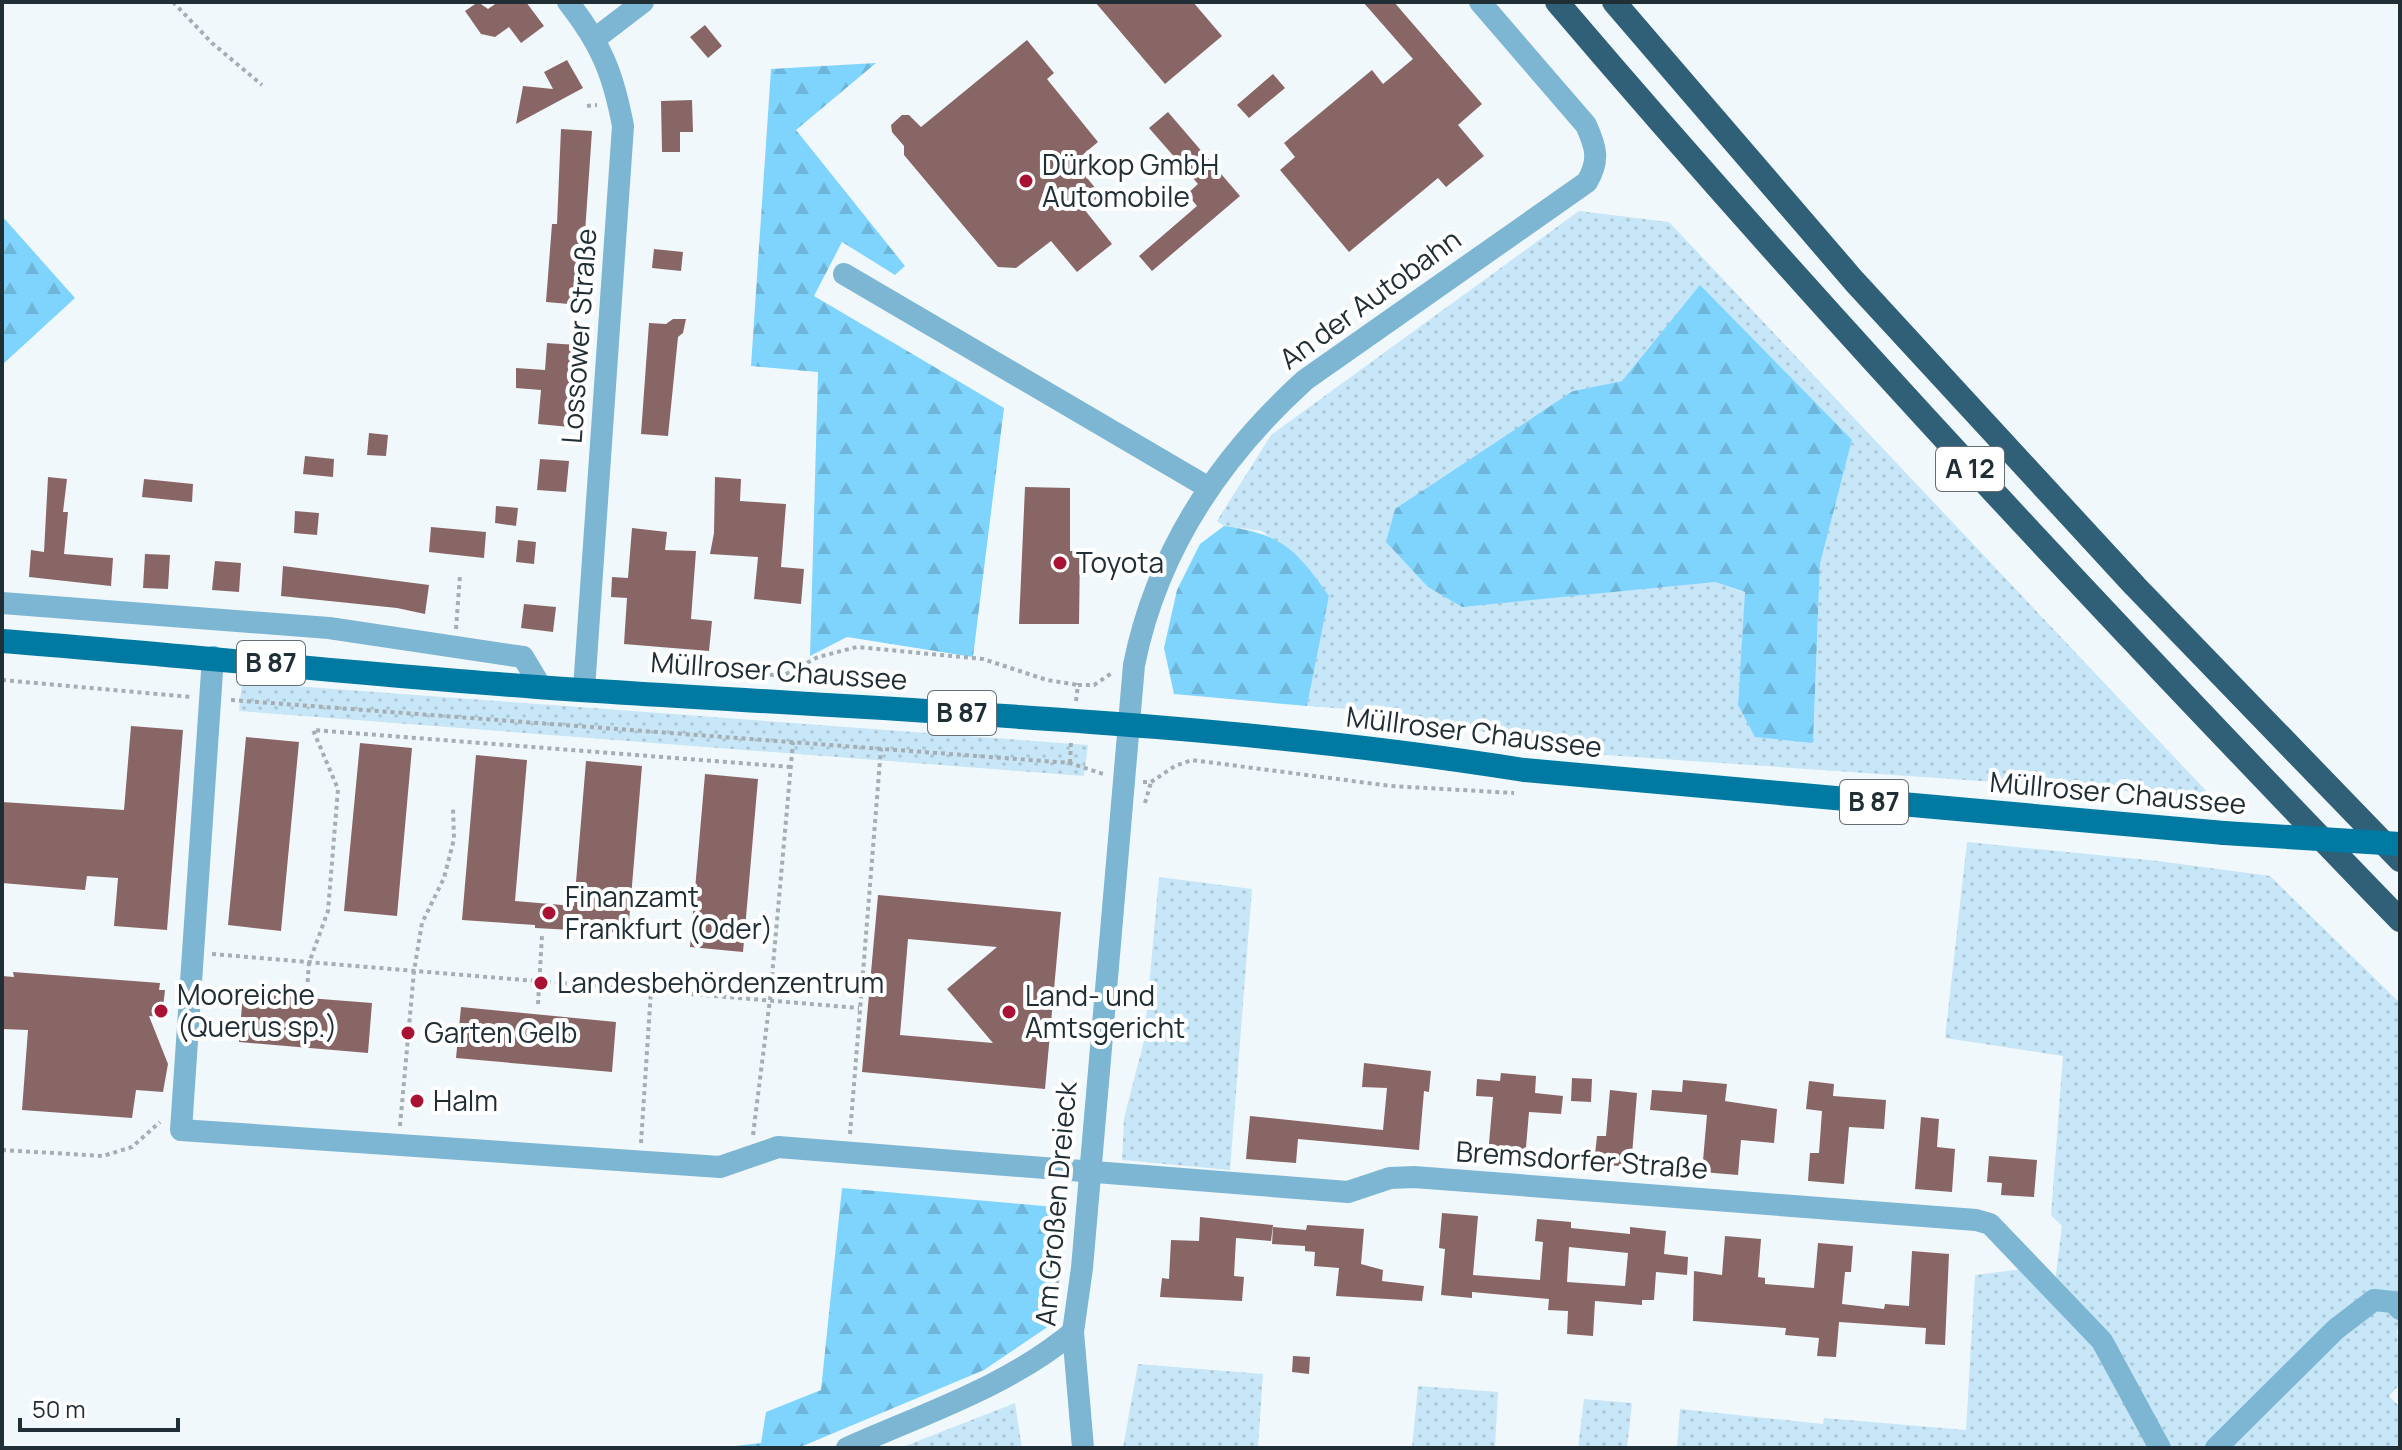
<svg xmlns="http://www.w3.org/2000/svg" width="2402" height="1450" font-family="Manrope,sans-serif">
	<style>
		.grass { fill: url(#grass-dots); fill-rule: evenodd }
		.forest { fill: url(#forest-firs) }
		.building { fill: #896666; fill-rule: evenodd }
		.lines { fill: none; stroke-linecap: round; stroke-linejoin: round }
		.path { stroke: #a4aeb3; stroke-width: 4; stroke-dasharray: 4 4; stroke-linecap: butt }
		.minor { stroke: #7cb6d2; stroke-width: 22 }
		.major { stroke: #007aa3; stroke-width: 24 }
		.highway { stroke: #306077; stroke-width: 24 }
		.major-bridge { stroke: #007aa3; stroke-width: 24 }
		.poi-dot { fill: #a91233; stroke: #fff; stroke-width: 3 }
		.labels { text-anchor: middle; stroke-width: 8; stroke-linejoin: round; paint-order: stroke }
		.shield { fill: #fff; stroke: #636d72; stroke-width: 2 }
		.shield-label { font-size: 26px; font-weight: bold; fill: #202e35 }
		.poi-label { font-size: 28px; fill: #202e35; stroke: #fff; text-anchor: start }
		.street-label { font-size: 28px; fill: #202e35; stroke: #fff }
	</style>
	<defs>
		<pattern id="grass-dots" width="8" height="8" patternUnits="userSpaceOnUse" patternTransform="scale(2)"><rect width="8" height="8" fill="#c7e6f7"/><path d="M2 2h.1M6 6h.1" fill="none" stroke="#abc6d4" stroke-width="1.8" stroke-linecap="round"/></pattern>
		<pattern id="forest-firs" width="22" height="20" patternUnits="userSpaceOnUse" patternTransform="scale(2)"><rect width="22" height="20" fill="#7fd4fd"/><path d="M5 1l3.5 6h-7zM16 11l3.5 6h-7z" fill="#6db6d9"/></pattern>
	</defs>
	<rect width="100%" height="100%" fill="#f1f8fc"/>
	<path class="grass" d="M1579 211 1669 222 2212 797 1576 753 1401 713 1307 706 1329 596 1262 531 1224 526 1217 521 1271 435ZM1622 381 1852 440 1820 564 1813 743 1738 705 1746 593 1715 582 1572 391Z
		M242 682 1088 745 1084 776 239 711Z
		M1967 842 2158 861 2270 876 2400 1003V1327L2397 1330 2400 1384 2389 1396 2400 1407V1448H1677L1680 1409 1823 1424 1824 1418 1966 1430 1975 1275 2023 1269 2055 1282 2062 1226 2051 1215 2063 1056 1945 1038Z
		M1159 877 1252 889 1230 1170 1122 1160 1124 1118 1144 1041Z
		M1138 1364 1263 1374 1258 1448H1123Z
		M1418 1386 1498 1392 1495 1448H1412Z
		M1584 1399 1632 1403 1627 1448H1578Z
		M1015 1403 1022 1448H900Z"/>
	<path class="forest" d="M876 63 796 130 905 266 895 275 842 242 814 296 1004 408 973 657 847 637 810 656 818 372 751 366 771 69Z
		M2 216 75 298 2 365Z
		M1700 285 1852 440 1820 564 1813 743 1755 737 1738 705 1745 592 1715 582 1462 607 1428 587 1386 542 1395 509 1573 391 1622 381Z
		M1224 526C1282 534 1296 549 1329 596L1307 706 1174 694 1164 648 1177 590 1200 544Z
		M842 1188 1055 1207 1049 1326 984 1370 798 1448H717L761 1443 766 1412 821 1390Z"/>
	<path class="building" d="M478 2 488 9 498 2H526L544 26 521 43 509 27 495 37 481 34 465 11Z
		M1095 2H1193L1222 36 1165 84Z
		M1363 2H1394L1482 104 1458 125 1484 156 1446 187 1438 178 1349 252 1280 170 1295 157 1284 143 1372 70 1383 84 1413 59Z
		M705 25 722 46 708 58 690 37Z
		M1027 40 1054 73 1047 79 1098 142 1074 162 1101 195 1084 209 1112 244 1077 272 1051 241 1016 268 998 267 904 155V146L892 132 891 125 902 115H909L921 127Z
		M567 60 583 88 516 124 523 86 553 89 544 72Z
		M1273 74 1285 88 1249 118 1237 105Z
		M692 100 693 132H680V152H662L661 101Z
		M1168 112 1240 196 1152 271 1139 256 1197 206 1187 194 1198 184 1149 128Z
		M561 129 592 131 580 305 546 302 552 224H557Z
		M654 249 683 252 681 271 652 268Z
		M673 319H686L683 333 678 337 668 436 641 434 649 323 666 324Z
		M547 343 577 345 570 427 538 424 541 390 516 388V368L545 370Z
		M369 433 388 435 386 456 367 455Z
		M305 456 334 459 333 477 303 474Z
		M540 459 569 461 566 492 537 490Z
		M48 477 67 479 63 512H68L64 554 113 558 111 586 29 577 31 550 44 552Z
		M715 477 741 479 740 501 786 504 781 567 804 569 801 604 754 599 758 557 710 554 714 533Z
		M144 479 193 484 192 502 142 497Z
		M1025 487 1070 488V551H1080L1079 624H1019Z
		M496 506 518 508 516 526 495 523Z
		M295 511 319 513 317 535 294 533Z
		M431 527 486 532 484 558 429 552Z
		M632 528 667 532 665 550 696 551 691 619 712 621 709 651 624 644 627 598 611 597 612 577 628 578Z
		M518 540 536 542 534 564 516 562Z
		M145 554 170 555 168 589 143 588Z
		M215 561 241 563 239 592 212 590Z
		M283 566 429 585 425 614 397 608 281 596Z
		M524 604 556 607 553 632 521 628Z
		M131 726 183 730 167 930 114 926 118 878 87 876 85 890 2 883V802L124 810Z
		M246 737 299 742 281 931 228 925Z
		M360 743 412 748 397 916 344 911Z
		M476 755 527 760 515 901 574 906 586 761 642 766 628 933 535 928V925L462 920Z
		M705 774 758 779 743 952 690 947Z
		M878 895 1061 912 1045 1089 862 1072ZM908 939 997 947 947 989 993 1043 900 1035Z
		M13 972 160 983 159 990H165L162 1017 149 1016 168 1064 163 1092 136 1090 132 1118 22 1110 28 1030 2 1029V976L14 977Z
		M243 993 372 1003 368 1053 239 1042Z
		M461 1007 616 1022 612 1072 456 1058Z
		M1364 1063 1431 1071 1429 1092 1424 1091 1419 1150 1298 1139 1296 1163 1246 1159 1250 1116 1383 1130 1387 1088 1362 1087Z
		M1501 1073 1536 1076 1535 1093 1563 1096 1561 1114 1529 1112 1525 1159 1488 1155 1493 1097 1476 1096 1477 1079 1500 1081Z
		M1572 1078 1592 1079 1591 1102 1571 1101Z
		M1683 1080 1727 1084 1725 1101 1777 1109 1774 1143 1741 1140 1738 1175 1702 1172 1707 1115 1650 1110 1652 1090 1682 1092Z
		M1809 1081 1834 1084 1833 1096 1886 1100 1884 1129 1849 1127 1844 1184 1808 1181 1810 1153H1819L1822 1111 1806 1109Z
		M1610 1090 1637 1093 1631 1167 1594 1164 1597 1136H1606Z
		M1921 1117 1939 1119 1937 1147 1955 1149 1952 1192 1915 1189Z
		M1989 1156 2037 1160 2034 1197 2001 1195 2002 1183 1987 1182Z
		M1442 1213 1478 1216 1473 1275 1540 1280 1543 1242 1535 1241 1537 1219 1571 1222V1228L1630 1234V1227L1666 1231 1664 1254 1688 1257 1687 1275 1656 1272 1654 1300H1642V1305L1595 1301 1593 1336 1567 1334 1568 1311 1548 1310 1549 1299 1472 1292V1298L1441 1295 1445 1249 1439 1248ZM1569 1247 1628 1253 1625 1286 1567 1282Z
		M1200 1217 1273 1225 1271 1241 1236 1238 1234 1276 1244 1277 1242 1301 1160 1297 1162 1278 1169 1279 1171 1240 1199 1241Z
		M1307 1225 1364 1229 1361 1264 1383 1270 1382 1281 1424 1286 1422 1301 1336 1296 1339 1268 1314 1266 1315 1252 1305 1251V1246L1272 1244 1273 1227 1306 1230Z
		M1725 1236 1761 1239 1758 1277 1765 1278V1284L1814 1288 1818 1243 1853 1246 1851 1272H1845L1842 1304 1884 1309 1885 1304 1909 1306 1912 1251 1949 1254 1945 1345 1925 1344 1926 1328 1839 1322 1836 1357 1817 1356 1819 1338 1785 1335 1786 1328 1693 1321 1694 1271 1722 1275Z
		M1293 1356 1310 1357 1309 1374 1292 1372Z"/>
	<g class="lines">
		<path class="path" d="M173 2 212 43 262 85
			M587 106 597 105
			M456 629 460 575
			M754 676 786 674 818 657 857 647 983 659 1047 680 1078 685
			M2 680 191 697
			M231 700 1070 763 1103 774
			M1076 701 1078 685H1094L1112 673
			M1070 763 1071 742
			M1143 782H1151L1175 766 1192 760 1391 786 1514 793
			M1145 803 1151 782
			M212 954 859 1008
			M307 990 309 963 328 911 338 789 313 730 791 767
			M538 1004 542 935
			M400 1126 414 971 422 923 444 878 454 839 453 808
			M850 1134 881 748
			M753 1135 770 999 793 742
			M641 1143 651 990
			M2 1150 103 1156 132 1147 160 1122
			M1057 1283 1062 1232"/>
		<path class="minor" d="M568 2C601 44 613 73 623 126L584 689
			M596 38 643 2
			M844 274 1209 488
			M2 603 329 628 523 657 541 687
			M213 657 181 1130 720 1167 778 1147 1348 1192 1390 1178 1414 1177 1976 1220 1990 1224 2102 1341 2160 1448
			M847 1448C923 1414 1009 1386 1073 1332
			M1083 1448 1073 1332 1082 1268 1134 665C1157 550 1219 458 1305 380L1587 182C1600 160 1596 147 1586 125L1480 2
			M2216 1448 2336 1329 2374 1300 2393 1302 2400 1309"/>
		<path class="major" d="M2 641C181 655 359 674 537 687 866 710 1198 718 1524 770L2224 833"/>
		<path class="highway" d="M1557 2C1827 319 2111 621 2400 920
			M1614 2 1854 281 2135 586 2400 860"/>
		<path class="major-bridge" d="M2224 833 2400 844"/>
	</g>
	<g class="poi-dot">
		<circle cx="1026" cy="181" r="8"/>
		<circle cx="1060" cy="563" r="8"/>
		<circle cx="549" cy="913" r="8"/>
		<circle cx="541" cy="983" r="8"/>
		<circle cx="161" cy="1011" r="8"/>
		<circle cx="1009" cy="1012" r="8"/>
		<circle cx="408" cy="1033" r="8"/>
		<circle cx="417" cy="1101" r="8"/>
	</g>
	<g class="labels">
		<g class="shield">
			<rect x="1936" y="447" width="68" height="44" rx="6"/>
			<rect x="237" y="641" width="68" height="44" rx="6"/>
			<rect x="928" y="691" width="68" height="44" rx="6"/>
			<rect x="1840" y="780" width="68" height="44" rx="6"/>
		</g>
		<g class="shield-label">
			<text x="1970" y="478">A 12</text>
			<text x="271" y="672">B 87</text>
			<text x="962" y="722">B 87</text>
			<text x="1874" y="811">B 87</text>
		</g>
		<g class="poi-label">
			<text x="1042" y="175">Dürkop GmbH<tspan x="1042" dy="32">Automobile</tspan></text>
			<text x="1076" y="573">Toyota</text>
			<text x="565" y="907">Finanzamt<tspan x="565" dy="32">Frankfurt (Oder)</tspan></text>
			<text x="557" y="993">Landesbehördenzentrum</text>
			<text x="177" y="1005">Mooreiche<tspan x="177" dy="32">(Querus sp.)</tspan></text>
			<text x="1025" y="1006">Land- und<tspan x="1025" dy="32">Amtsgericht</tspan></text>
			<text x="424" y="1043">Garten Gelb</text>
			<text x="433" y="1111">Halm</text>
		</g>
		<g class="street-label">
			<text transform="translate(1370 299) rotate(-36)" y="10">An der Autobahn</text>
			<text transform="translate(579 336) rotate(-86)" y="10">Lossower Straße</text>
			<text transform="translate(779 671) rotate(4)" y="10">Müllroser Chaussee</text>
			<text transform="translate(1474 732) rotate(7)" y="10">Müllroser Chaussee</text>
			<text transform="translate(2118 793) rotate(5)" y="10">Müllroser Chaussee</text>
			<text transform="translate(1582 1160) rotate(4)" y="10">Bremsdorfer Straße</text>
			<text transform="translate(1056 1204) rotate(-85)" y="10">Am Großen Dreieck</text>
		</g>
	</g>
	<rect width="2402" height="1450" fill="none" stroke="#202e35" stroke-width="8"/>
	<path d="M20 1418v12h158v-12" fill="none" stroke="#202e35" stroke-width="4"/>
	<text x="32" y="1418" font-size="24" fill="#202e35" stroke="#ffffff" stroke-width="6" paint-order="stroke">50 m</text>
</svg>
